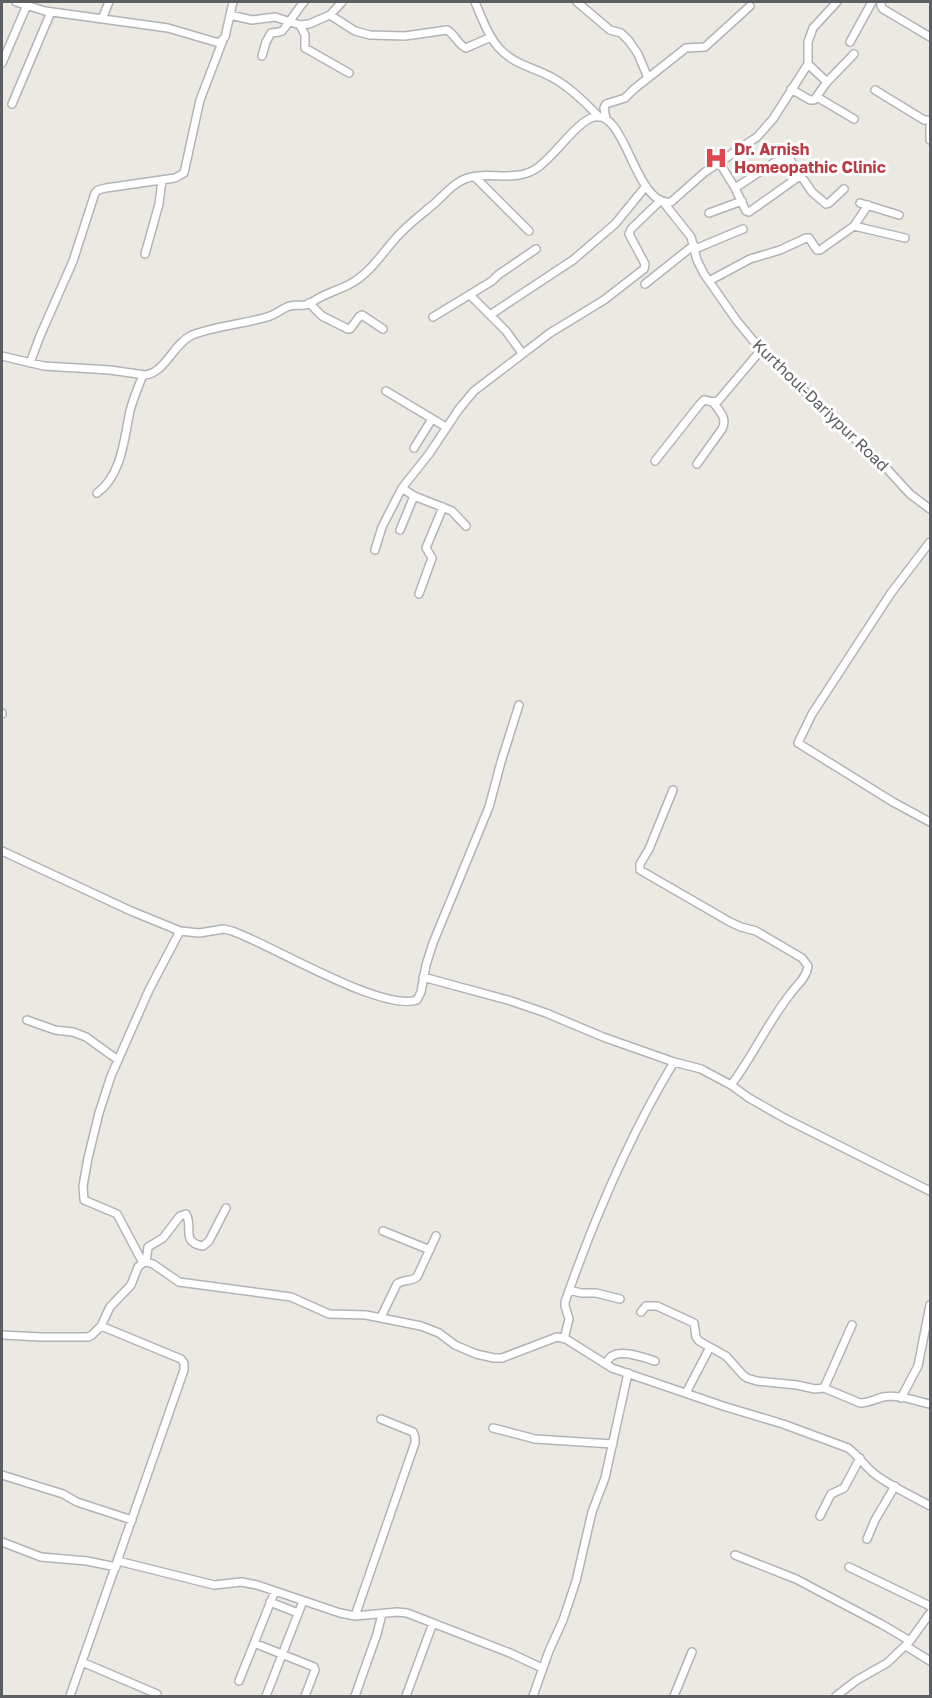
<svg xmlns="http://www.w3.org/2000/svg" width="932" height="1698" font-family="'Golos Text',sans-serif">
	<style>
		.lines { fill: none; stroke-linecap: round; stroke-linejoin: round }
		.minor-casing { stroke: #b1b4b7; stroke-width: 10 }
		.minor { stroke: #fff; stroke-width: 7 }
		.labels { text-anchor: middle; stroke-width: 6; stroke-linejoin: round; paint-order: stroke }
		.health-label { font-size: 16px; font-weight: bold; fill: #be3a42; stroke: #fff; text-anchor: start }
		.street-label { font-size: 16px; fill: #5b5f62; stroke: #fff }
	</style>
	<rect width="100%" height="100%" fill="#ece9e3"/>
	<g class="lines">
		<g class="minor-casing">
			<path id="minor" d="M16 2 45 11 168 28 219 43 225 37 233 2
				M475 2C481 16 487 34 498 47 515 66 532 66 553 78 571 88 585 102 599 117
				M577 2 610 30 621 33 629 41 638 54 648 78
				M881 2V6L883 9 930 37
				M230 15 252 20 275 17 300 25 309 24 330 15 355 31 370 35 405 36 447 30C455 34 458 45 466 48L491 37
				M330 15 342 2
				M102 19 109 2
				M300 25 305 35V48L349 73
				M850 42 872 2
				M262 56 266 42 271 33C275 32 278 33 282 31 284 30 300 6 304 2
				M2 63 27 5
				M808 64 827 82
				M791 89 810 100H814L827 82 854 54
				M875 90 924 120H930
				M817 97 854 119
				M12 104 51 12
				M606 119 604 108 606 104 625 98 634 89 686 48 705 47 750 6
				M930 125V140
				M719 162 735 188 746 211 749 212 811 168
				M475 177 529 231
				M735 188 775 162 787 158 791 161 812 192 826 204 829 203 844 189
				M664 203 691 237 697 260 704 274 737 321 761 350 888 470 910 494 930 509
				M860 203 899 215
				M709 213 742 201
				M854 226 868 205
				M695 249 743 229
				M145 254 159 204 162 180
				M709 281 750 259 780 250 806 238H809L817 250H820L854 226 905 238
				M645 284 694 245
				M470 295 506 331 522 353
				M309 303 322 316 348 329H350L359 317 362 315 383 329
				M490 315 573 260 615 224 646 186
				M433 317 492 281 498 275 536 249
				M2 356 44 366 110 370 145 375C165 373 173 344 192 335 215 326 243 324 267 317 275 315 280 310 287 307 293 304 299 306 305 305 311 304 316 299 321 297 330 292 341 289 350 284 369 274 381 255 395 239 407 225 421 215 435 203 443 196 450 187 459 182 483 167 513 185 537 168 554 157 577 121 594 117 626 109 635 207 671 202L705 172 757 137 773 119 808 64V42L813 28 837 2
				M30 363 40 336 73 261 95 193 98 190 106 188 175 178 184 173 200 100 223 40
				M386 391 446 427
				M414 448 432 419
				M655 461 700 404 704 400 713 402 718 401 761 350
				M697 464 722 429C728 418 719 411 713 402
				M402 488 414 496 452 511 466 526
				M97 493C122 475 124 439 130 411 133 399 138 387 143 375
				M400 530 414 496
				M930 542 891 593 812 714 798 743 893 802 930 822
				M375 550 382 527 402 488 429 454 459 409 474 391 550 333 604 300 644 269 645 264 629 234 631 229 660 201
				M419 594 432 558 426 548 443 507
				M2 713V714
				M673 790 649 849 640 864V870L730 922 741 927 756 931 802 958 808 966C807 977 797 985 791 993 768 1022 753 1056 731 1085
				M2 851 131 911 180 931 199 933 224 929 232 931C272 945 381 1012 417 1000L421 992 426 965 433 943 489 807 501 762 519 705
				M423 977 511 1001 546 1013 603 1037 674 1062 701 1069 731 1085 749 1098 786 1119 930 1191
				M27 1020 55 1030 73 1032 86 1037 118 1060
				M383 1231 430 1250
				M146 1262 148 1247 163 1238 180 1216 186 1214C194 1228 180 1242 203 1246L209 1241 226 1208
				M143 1263 117 1214 84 1200 83 1186 88 1158 99 1113 111 1076 149 990 180 931
				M569 1290 581 1293H596L620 1299
				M641 1312 646 1306H657L694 1323 696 1337 699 1341 726 1356 743 1375 747 1378 757 1381 797 1385 815 1389 824 1388 860 1403C869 1403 875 1399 883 1397 898 1394 916 1401 930 1404
				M381 1317 397 1284C403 1279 411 1282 417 1277L436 1236
				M2 1335 41 1337H88L92 1335 101 1326 110 1307 131 1285 138 1267 143 1263 146 1262 153 1264 179 1282 291 1297 329 1314 366 1315 421 1326 439 1333 455 1345 476 1354 494 1358H502L557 1337 566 1339 612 1368 723 1406 783 1424 848 1448C859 1456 865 1467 876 1475 892 1487 913 1496 930 1506
				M564 1339 569 1319 565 1306V1302C594 1219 628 1138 674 1062
				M606 1364C607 1362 610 1357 612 1356 622 1349 645 1358 655 1361
				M824 1388 852 1325
				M686 1393 710 1347
				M901 1398 918 1366 930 1305
				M493 1428 535 1439 613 1444
				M2 1475 63 1494 77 1502 132 1520
				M820 1516 831 1494 844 1488 860 1458
				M867 1539 875 1520 895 1486
				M2 1542 41 1557 87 1561 116 1567
				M735 1555 796 1579 883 1625 910 1641
				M118 1561 214 1585 241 1582 257 1585 340 1613 355 1616 397 1612 407 1613 510 1653 542 1668
				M849 1567 930 1606
				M270 1602 298 1613
				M355 1616 415 1443V1437L413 1432 381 1419
				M254 1643 314 1667 315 1670 305 1696
				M906 1646 930 1661
				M82 1662 157 1694
				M239 1681 275 1591
				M70 1696 184 1370V1363L181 1359 101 1326
				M266 1696 303 1601
				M355 1696 377 1634 382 1614
				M406 1696 433 1623
				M533 1696 549 1651 563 1620 576 1581 592 1512 605 1478 628 1373
				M674 1696 692 1652
				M836 1696 857 1680 887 1663 910 1641 930 1613"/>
		</g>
		<use href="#minor" class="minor"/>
	</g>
	<defs>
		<g id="hospital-bare" transform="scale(1.8)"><path d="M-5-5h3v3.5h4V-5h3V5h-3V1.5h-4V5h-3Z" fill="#e0444e" stroke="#fff" stroke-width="2.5" paint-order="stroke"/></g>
	</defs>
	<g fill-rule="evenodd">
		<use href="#hospital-bare" x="716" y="158"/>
	</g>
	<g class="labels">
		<g class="health-label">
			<text x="734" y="155">Dr. Arnish<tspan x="734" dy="18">Homeopathic Clinic</tspan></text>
		</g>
		<g class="street-label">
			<text transform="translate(821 405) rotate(44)" y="6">Kurthoul-Dariypur Road</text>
		</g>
	</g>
	<rect width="932" height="1698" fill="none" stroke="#5b5f62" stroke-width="6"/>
</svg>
